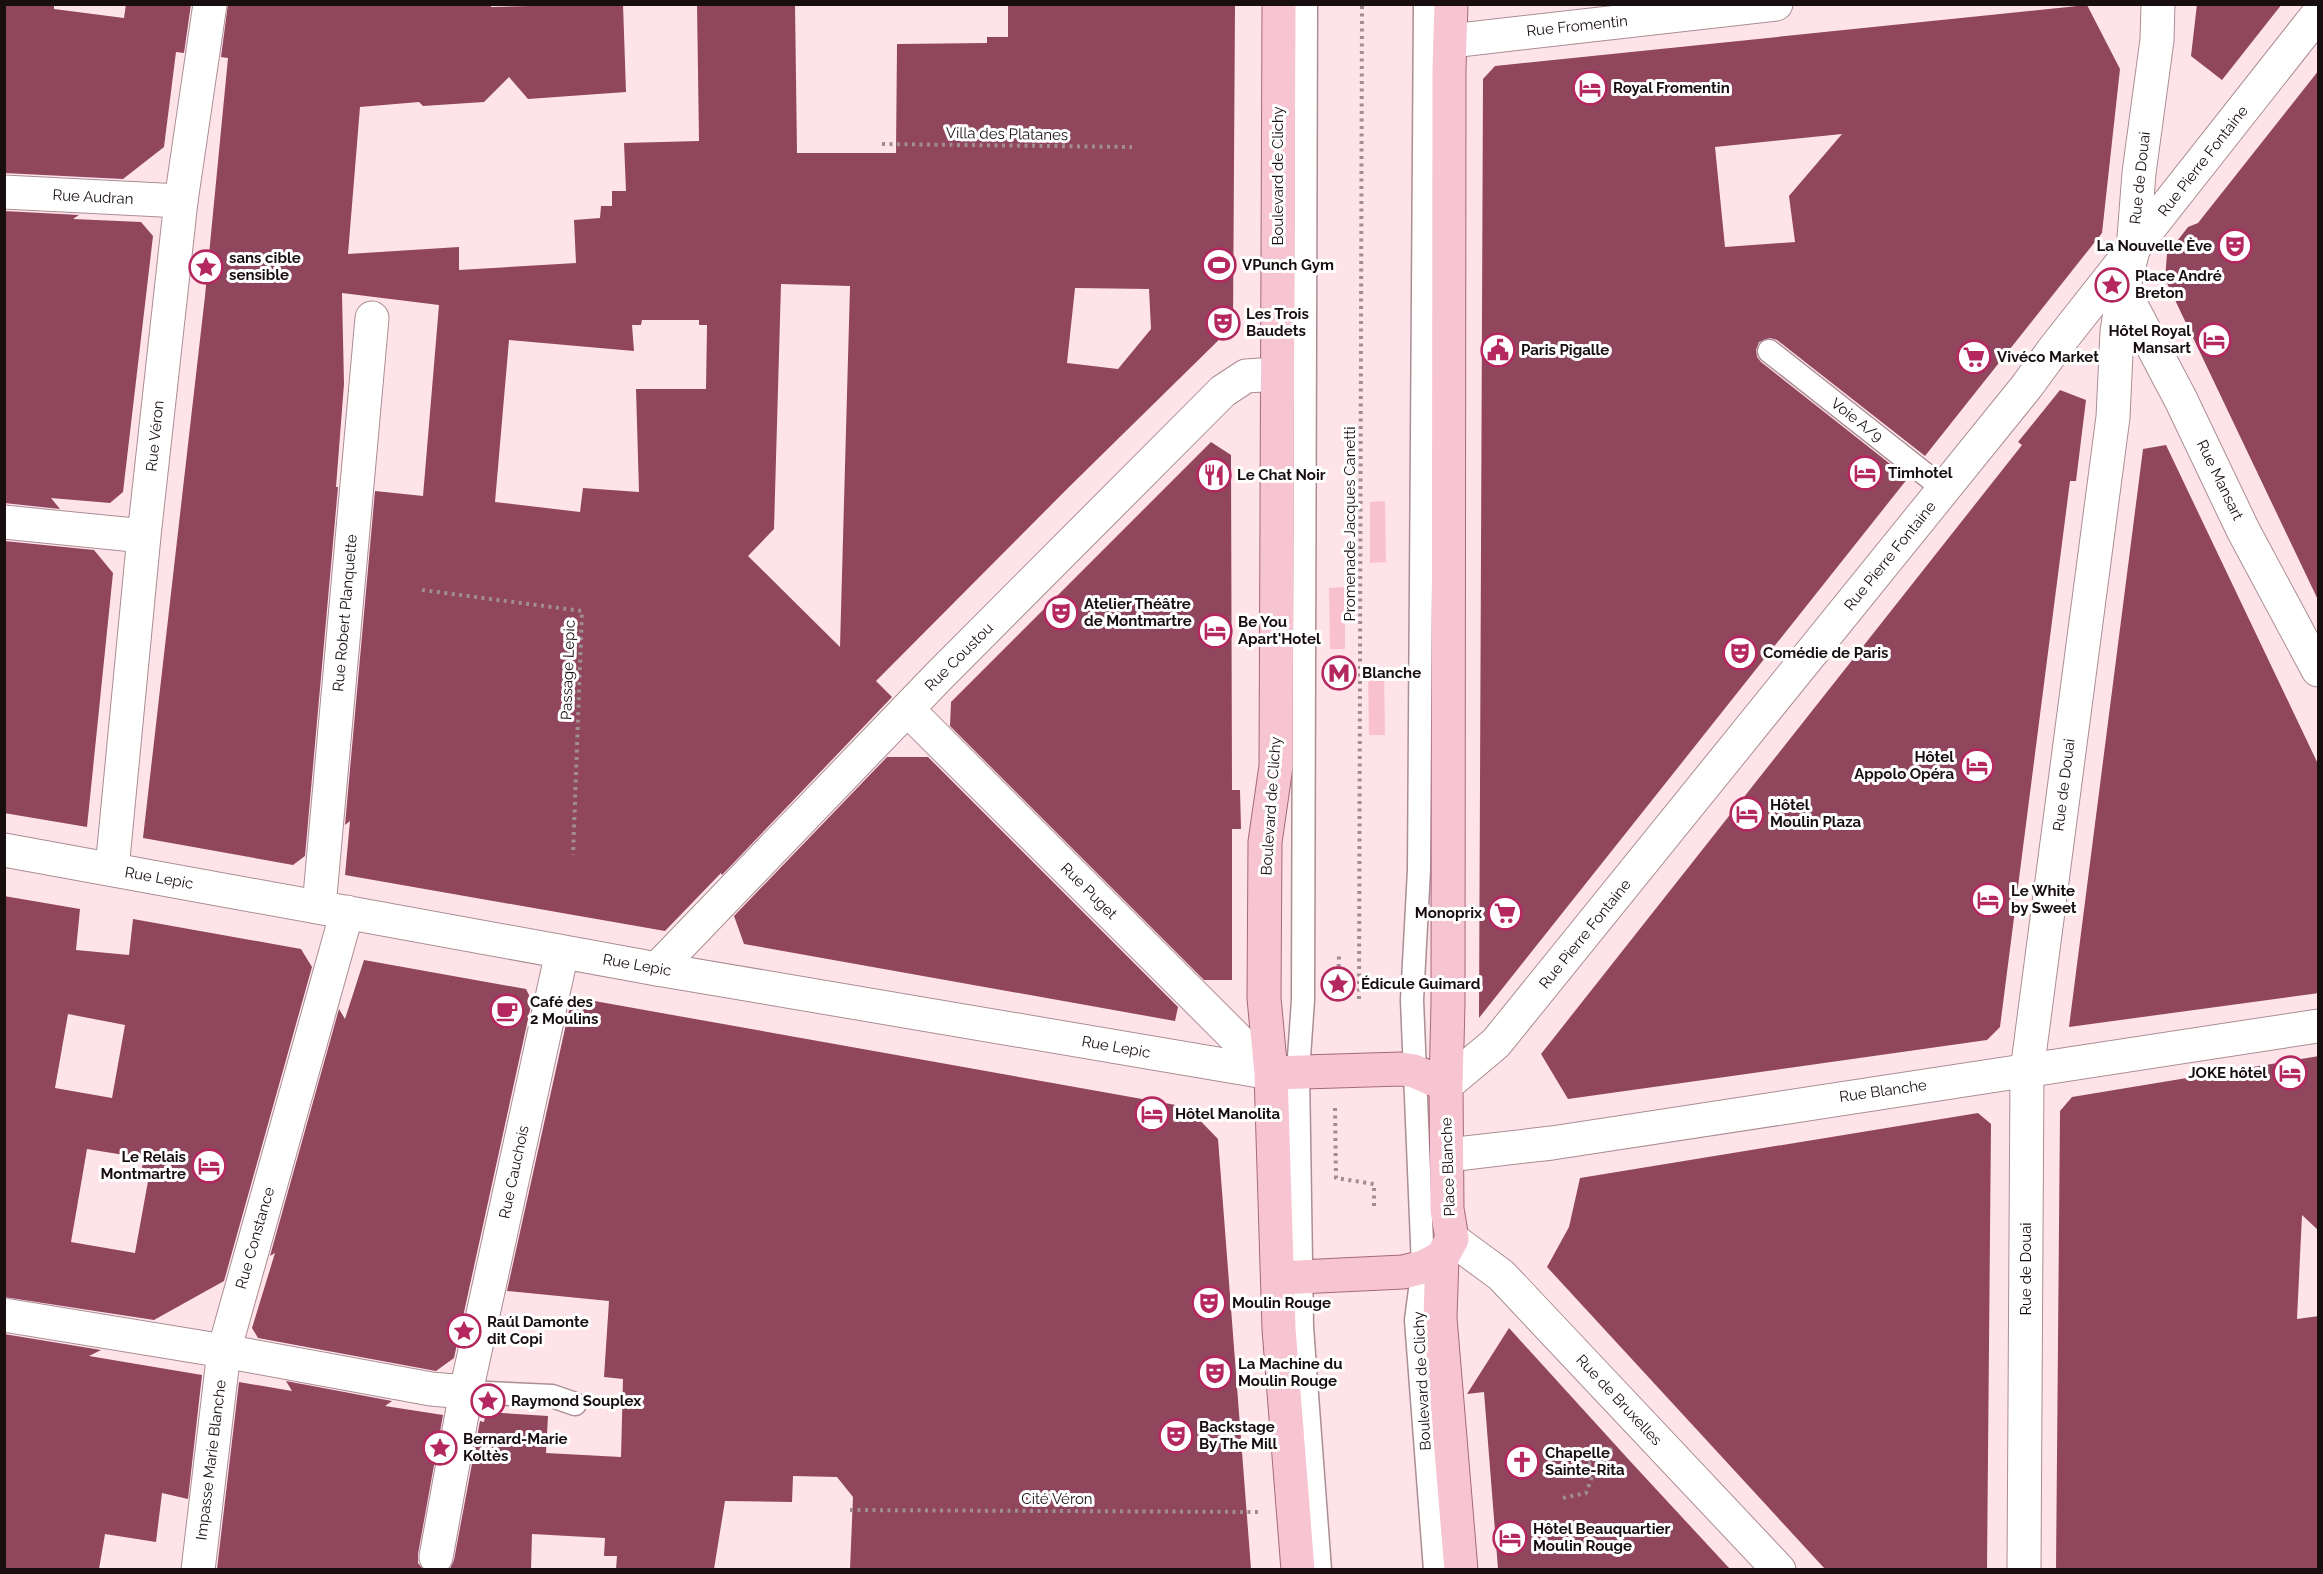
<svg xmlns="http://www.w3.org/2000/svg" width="2323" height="1574" font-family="Raleway,sans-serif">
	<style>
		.green { fill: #f9c1ce }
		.building { fill: #90475d; fill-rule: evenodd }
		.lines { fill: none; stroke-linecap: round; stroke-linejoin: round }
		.service-casing { stroke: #ab8d94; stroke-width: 25 }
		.pedestrian-casing { stroke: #ab8d94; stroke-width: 35 }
		.minor-casing { stroke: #ab8d94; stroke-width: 35 }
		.tertiary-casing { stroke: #ab8d94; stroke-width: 35 }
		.primary-casing { stroke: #a56a7a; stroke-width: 35 }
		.path { stroke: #a08d91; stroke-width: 4; stroke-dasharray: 3 4.5; stroke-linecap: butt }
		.service { stroke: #fff; stroke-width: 22 }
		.pedestrian { stroke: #fff; stroke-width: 33 }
		.minor { stroke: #fff; stroke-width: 33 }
		.tertiary { stroke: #fff; stroke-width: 33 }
		.primary { stroke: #f7c4d1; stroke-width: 33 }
		.labels { text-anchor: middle; stroke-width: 6; stroke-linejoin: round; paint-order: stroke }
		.street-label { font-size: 15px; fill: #180e10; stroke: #fff }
		.poi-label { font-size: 15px; font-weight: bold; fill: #180e10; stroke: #fff; text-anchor: start }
	</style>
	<rect width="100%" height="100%" fill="#fee4e9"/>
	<path class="green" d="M1385 501 1386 562 1370 563V502Z
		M1345 587V649H1330L1329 588Z
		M1368 668H1384L1385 735H1369Z"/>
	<path class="building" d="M4 4H54V9L124 18 126 4H191L184 53 176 52 164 147 123 179 4 173Z
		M228 4H491V7L623 4 626 92 528 99 509 77 484 102 423 106 419 102 360 107 348 254 459 247V270L576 263 574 220 600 218 601 206H612V191H626L624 143 699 141 697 4H795L797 153H896L897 44 987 43V37H1008V4H1235L1233 326 1069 487 876 681 892 697 722 875 721 873 665 931 345 875 350 821 345 825 375 491 423 496 439 305 342 293 344 384 336 487H338L305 856 293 865 143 838 205 296 228 58 221 57ZM781 284 850 286 840 647 748 556 774 529ZM1075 288 1149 289 1151 329 1118 369 1067 363ZM642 320H699V325H707L706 389H636L639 492 583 488 580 512 495 502 509 340 634 351 632 325H641Z
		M2197 4H2282L2222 80 2191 56Z
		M2087 5 2120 69 2102 233 1925 456 1777 340 1770 338 1759 342 1756 350 1757 357 1761 362 1908 478 1479 1018 1483 79 1495 66ZM1842 134 1789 196 1795 242 1725 247 1715 147Z
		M2319 70V602L2165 279 2167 254 2188 227 2198 223Z
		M4 211 79 215 73 219 141 222 153 236 123 492 110 503 51 498 60 509 4 503Z
		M2060 390 2086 400 2076 481H2070L2000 1027 1987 1040 1568 1099 1541 1054 2022 445 2018 442Z
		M1211 442 1231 455 1232 790H1240L1241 829H1232V980H1204L950 726 951 702Z
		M2166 445 2319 766V993L2069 1027 2143 449Z
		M4 541 94 550 113 573 87 827 4 813Z
		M887 757H928L1178 1007 1175 1021 744 944 734 916Z
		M4 896 80 909 76 950 129 955 133 919 301 949 312 967 224 1281 154 1320 4 1297ZM68 1014 125 1025 112 1098 55 1088ZM87 1149 143 1158 142 1169 150 1170 135 1253 71 1242Z
		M364 960 526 989 532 1001 454 1358 436 1371 258 1338 252 1328 275 1253 270 1256 339 1009 345 1019Z
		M572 997 1187 1107 1218 1139 1251 1569H850L853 1497 837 1477 793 1476 792 1502 725 1501 714 1569H616L617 1556H604L605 1538 532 1534 531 1569H450L454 1560 480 1421 484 1422 486 1412 548 1416 546 1453 621 1457 623 1379 604 1377 609 1301 507 1291Z
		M2319 1056V1231L2302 1215 2297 1319 2319 1316V1569H2056L2060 1111 2072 1097Z
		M1978 1113 1991 1124 1987 1569H1825L1547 1267 1569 1227 1580 1178Z
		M1509 1328 1630 1461 1730 1569H1498L1484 1392 1467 1394Z
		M4 1334 101 1350 89 1356 202 1375 188 1499 162 1493 156 1542 105 1534 99 1569H4Z
		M286 1381 392 1401 385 1406 443 1415 418 1554V1563L423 1569H217L239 1382 292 1391Z"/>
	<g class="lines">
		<g class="service-casing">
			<path id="service" d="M1306 4 1303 1000 1298 1072 1302 1327 1320 1570
				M1425 4 1419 870 1412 1000 1423 1267 1416 1320 1435 1570
				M1769 351 1944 489
				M466 1392 552 1396 575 1404"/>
		</g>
		<g class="pedestrian-casing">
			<path id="pedestrian" d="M4 192 181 201
				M657 969 1271 1073"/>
		</g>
		<g class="minor-casing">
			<path id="minor" d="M1451 41 1776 4
				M2123 290 2181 400 2243 530 2318 670
				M4 522 144 536
				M907 709 1271 1073
				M4 850 657 969 938 677 1223 391 1246 376 1278 374
				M112 869 144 536 181 201 210 4
				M319 907 372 318
				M1452 1239 1501 1275 1779 1570
				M4 1315 224 1351 431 1389 466 1392
				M436 1557 466 1392 562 952
				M198 1570 224 1351 347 912
				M2024 1570 2027 1071 2113 417 2117 332 2123 290 2133 250 2139 173 2157 40 2158 4"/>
		</g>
		<g class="tertiary-casing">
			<path id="tertiary" d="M1446 1085 1496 1043 2027 386 2054 349 2318 14
				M1448 1155 1552 1143 2318 1026"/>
		</g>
		<g class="primary-casing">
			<path id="primary" d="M1279 4 1276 766 1265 842 1264 998 1271 1073 1279 1329 1298 1570
				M1271 1073 1401 1069 1414 1071 1446 1085
				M1442 1257 1440 1318 1461 1570
				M1278 1278 1403 1272 1423 1267 1442 1257 1452 1239 1447 1209 1446 1085 1448 1004 1449 70 1451 4"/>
		</g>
		<path class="path" d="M882 144 1132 147
			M422 590 582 611 573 855
			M1338 982 1339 956
			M1359 999 1362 4
			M1335 1108 1336 1178 1374 1184V1209
			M1559 1469H1569L1597 1461
			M1563 1498 1586 1493 1598 1461 1612 1448
			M850 1510 1258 1512"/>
		<use href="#service" class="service"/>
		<use href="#pedestrian" class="pedestrian"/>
		<use href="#minor" class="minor"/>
		<use href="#tertiary" class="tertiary"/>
		<use href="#primary" class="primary"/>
	</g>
	<defs>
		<g id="hotel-ring" transform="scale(1.725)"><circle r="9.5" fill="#fff" stroke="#b5285f" stroke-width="1.5"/><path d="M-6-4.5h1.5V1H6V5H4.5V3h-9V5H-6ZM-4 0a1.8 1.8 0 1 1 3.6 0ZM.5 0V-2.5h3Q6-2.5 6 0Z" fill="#b5285f"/></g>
		<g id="theatre-ring" transform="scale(1.725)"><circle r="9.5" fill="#fff" stroke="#b5285f" stroke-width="1.5"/><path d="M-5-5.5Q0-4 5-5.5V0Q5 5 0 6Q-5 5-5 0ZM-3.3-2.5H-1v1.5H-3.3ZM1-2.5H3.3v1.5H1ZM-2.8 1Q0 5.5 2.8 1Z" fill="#b5285f"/></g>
		<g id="stadium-ring" transform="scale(1.725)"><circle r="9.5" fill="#fff" stroke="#b5285f" stroke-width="1.5"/><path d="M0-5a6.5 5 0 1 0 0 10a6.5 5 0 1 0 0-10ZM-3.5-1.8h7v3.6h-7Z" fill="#b5285f"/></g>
		<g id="sight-ring" transform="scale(1.725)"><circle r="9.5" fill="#fff" stroke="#b5285f" stroke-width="1.5"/><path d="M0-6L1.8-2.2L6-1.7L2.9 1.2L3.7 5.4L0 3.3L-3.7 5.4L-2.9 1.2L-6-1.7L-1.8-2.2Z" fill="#b5285f"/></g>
		<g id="civic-ring" transform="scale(1.725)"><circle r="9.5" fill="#fff" stroke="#b5285f" stroke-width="1.5"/><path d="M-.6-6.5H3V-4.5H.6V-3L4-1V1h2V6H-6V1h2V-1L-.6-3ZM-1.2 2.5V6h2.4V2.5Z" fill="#b5285f"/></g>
		<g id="supermarket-ring" transform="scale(1.725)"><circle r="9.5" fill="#fff" stroke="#b5285f" stroke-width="1.5"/><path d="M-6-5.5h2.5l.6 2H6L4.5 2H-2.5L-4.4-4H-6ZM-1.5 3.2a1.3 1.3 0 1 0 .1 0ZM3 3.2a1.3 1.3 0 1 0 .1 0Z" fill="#b5285f"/></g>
		<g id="restaurant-ring" transform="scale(1.725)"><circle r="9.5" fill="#fff" stroke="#b5285f" stroke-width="1.5"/><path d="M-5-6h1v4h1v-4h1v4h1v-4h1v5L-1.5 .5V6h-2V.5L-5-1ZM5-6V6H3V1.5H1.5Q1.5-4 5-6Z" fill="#b5285f"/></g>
		<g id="metro-ring" transform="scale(1.725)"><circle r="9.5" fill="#fff" stroke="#b5285f" stroke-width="1.5"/><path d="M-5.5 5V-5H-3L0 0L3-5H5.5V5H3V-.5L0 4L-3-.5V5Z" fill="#b5285f"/></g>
		<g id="cafe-ring" transform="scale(1.725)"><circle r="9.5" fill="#fff" stroke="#b5285f" stroke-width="1.5"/><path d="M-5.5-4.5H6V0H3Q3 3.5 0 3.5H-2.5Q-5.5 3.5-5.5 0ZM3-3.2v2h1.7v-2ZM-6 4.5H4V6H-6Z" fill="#b5285f"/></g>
		<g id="church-ring" transform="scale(1.725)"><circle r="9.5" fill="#fff" stroke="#b5285f" stroke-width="1.5"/><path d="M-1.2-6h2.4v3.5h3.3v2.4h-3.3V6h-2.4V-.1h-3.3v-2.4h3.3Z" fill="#b5285f"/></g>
	</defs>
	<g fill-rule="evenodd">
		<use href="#hotel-ring" x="1590" y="88"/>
		<use href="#theatre-ring" x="2235" y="246"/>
		<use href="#stadium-ring" x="1219" y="265"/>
		<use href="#sight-ring" x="206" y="267"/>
		<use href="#sight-ring" x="2112" y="285"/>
		<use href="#theatre-ring" x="1223" y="323"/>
		<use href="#hotel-ring" x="2214" y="340"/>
		<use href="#civic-ring" x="1498" y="350"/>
		<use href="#supermarket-ring" x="1974" y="357"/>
		<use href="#hotel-ring" x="1865" y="473"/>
		<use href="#restaurant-ring" x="1214" y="475"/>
		<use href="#theatre-ring" x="1061" y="613"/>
		<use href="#hotel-ring" x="1215" y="631"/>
		<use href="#theatre-ring" x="1740" y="653"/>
		<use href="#metro-ring" x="1339" y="673"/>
		<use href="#hotel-ring" x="1977" y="766"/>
		<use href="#hotel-ring" x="1747" y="814"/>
		<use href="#hotel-ring" x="1988" y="900"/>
		<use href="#supermarket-ring" x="1505" y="913"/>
		<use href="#sight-ring" x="1338" y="984"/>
		<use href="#cafe-ring" x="507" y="1011"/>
		<use href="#hotel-ring" x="2290" y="1073"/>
		<use href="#hotel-ring" x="1152" y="1114"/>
		<use href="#hotel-ring" x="209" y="1166"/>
		<use href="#theatre-ring" x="1209" y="1303"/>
		<use href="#sight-ring" x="464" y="1331"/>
		<use href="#theatre-ring" x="1215" y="1373"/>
		<use href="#sight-ring" x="488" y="1401"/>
		<use href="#theatre-ring" x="1176" y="1436"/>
		<use href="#sight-ring" x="440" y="1448"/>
		<use href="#church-ring" x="1522" y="1462"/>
		<use href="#hotel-ring" x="1510" y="1538"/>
	</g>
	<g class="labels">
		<g class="street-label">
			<text transform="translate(1577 26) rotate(-6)" y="5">Rue Fromentin</text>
			<text transform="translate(1007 134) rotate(1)" y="5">Villa des Platanes</text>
			<text transform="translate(2203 161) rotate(-52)" y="5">Rue Pierre Fontaine</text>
			<text transform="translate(1278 176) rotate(-90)" y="5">Boulevard de Clichy</text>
			<text transform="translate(2140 178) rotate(-84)" y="5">Rue de Douai</text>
			<text transform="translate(93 197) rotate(3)" y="5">Rue Audran</text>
			<text transform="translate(1857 420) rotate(38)" y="5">Voie A/9</text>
			<text transform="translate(155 436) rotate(-84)" y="5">Rue Véron</text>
			<text transform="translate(2220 480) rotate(64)" y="5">Rue Mansart</text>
			<text transform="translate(1350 524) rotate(-90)" y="5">Promenade Jacques Canetti</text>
			<text transform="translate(1890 556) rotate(-51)" y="5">Rue Pierre Fontaine</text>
			<text transform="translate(345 613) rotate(-85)" y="5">Rue Robert Planquette</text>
			<text transform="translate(959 657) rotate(-45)" y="5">Rue Coustou</text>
			<text transform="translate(568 670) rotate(-88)" y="5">Passage Lepic</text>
			<text transform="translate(2064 785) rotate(-83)" y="5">Rue de Douai</text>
			<text transform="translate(1271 806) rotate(-86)" y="5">Boulevard de Clichy</text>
			<text transform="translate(159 878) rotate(10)" y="5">Rue Lepic</text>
			<text transform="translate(1089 891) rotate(45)" y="5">Rue Puget</text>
			<text transform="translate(1585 934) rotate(-51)" y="5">Rue Pierre Fontaine</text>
			<text transform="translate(637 965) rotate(10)" y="5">Rue Lepic</text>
			<text transform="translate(1116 1047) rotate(10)" y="5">Rue Lepic</text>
			<text transform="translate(1883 1091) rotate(-8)" y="5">Rue Blanche</text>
			<text transform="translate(1448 1167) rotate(-92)" y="5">Place Blanche</text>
			<text transform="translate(514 1172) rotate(-78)" y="5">Rue Cauchois</text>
			<text transform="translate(255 1238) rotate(-74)" y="5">Rue Constance</text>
			<text transform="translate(2026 1269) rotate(-90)" y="5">Rue de Douai</text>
			<text transform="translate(1422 1381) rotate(-93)" y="5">Boulevard de Clichy</text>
			<text transform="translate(1619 1400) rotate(47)" y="5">Rue de Bruxelles</text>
			<text transform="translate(211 1460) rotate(-83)" y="5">Impasse Marie Blanche</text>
			<text x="1057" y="1504">Cité Véron</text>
		</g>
		<g class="poi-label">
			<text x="1613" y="93">Royal Fromentin</text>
			<text x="2212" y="251" text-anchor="end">La Nouvelle Ève</text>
			<text x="229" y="263">sans cible<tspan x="229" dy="17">sensible</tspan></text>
			<text x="1242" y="270">VPunch Gym</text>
			<text x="2135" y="281">Place André<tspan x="2135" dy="17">Breton</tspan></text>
			<text x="1246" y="319">Les Trois<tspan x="1246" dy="17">Baudets</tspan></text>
			<text x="2191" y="336" text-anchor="end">Hôtel Royal<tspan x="2191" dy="17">Mansart</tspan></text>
			<text x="1521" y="355">Paris Pigalle</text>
			<text x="1997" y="362">Vivéco Market</text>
			<text x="1888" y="478">Timhotel</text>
			<text x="1237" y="480">Le Chat Noir</text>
			<text x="1084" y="609">Atelier Théâtre<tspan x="1084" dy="17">de Montmartre</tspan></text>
			<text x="1238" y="627">Be You<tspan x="1238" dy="17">Apart'Hotel</tspan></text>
			<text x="1763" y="658">Comédie de Paris</text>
			<text x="1362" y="678">Blanche</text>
			<text x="1954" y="762" text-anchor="end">Hôtel<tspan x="1954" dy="17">Appolo Opéra</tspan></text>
			<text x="1770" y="810">Hôtel<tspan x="1770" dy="17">Moulin Plaza</tspan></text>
			<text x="2011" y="896">Le White<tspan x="2011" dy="17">by Sweet</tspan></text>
			<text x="1482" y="918" text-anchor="end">Monoprix</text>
			<text x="1361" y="989">Édicule Guimard</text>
			<text x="530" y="1007">Café des<tspan x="530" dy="17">2 Moulins</tspan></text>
			<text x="2267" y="1078" text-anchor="end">JOKE hôtel</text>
			<text x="1175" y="1119">Hôtel Manolita</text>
			<text x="186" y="1162" text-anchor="end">Le Relais<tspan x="186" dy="17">Montmartre</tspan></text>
			<text x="1232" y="1308">Moulin Rouge</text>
			<text x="487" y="1327">Raúl Damonte<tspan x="487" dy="17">dit Copi</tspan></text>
			<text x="1238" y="1369">La Machine du<tspan x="1238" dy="17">Moulin Rouge</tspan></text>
			<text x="511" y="1406">Raymond Souplex</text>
			<text x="1199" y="1432">Backstage<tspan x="1199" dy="17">By The Mill</tspan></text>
			<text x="463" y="1444">Bernard-Marie<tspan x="463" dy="17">Koltès</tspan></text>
			<text x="1545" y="1458">Chapelle<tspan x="1545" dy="17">Sainte-Rita</tspan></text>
			<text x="1533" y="1534">Hôtel Beauquartier<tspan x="1533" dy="17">Moulin Rouge</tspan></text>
		</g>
	</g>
	<rect width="2323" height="1574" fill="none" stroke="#180e10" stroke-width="12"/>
</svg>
